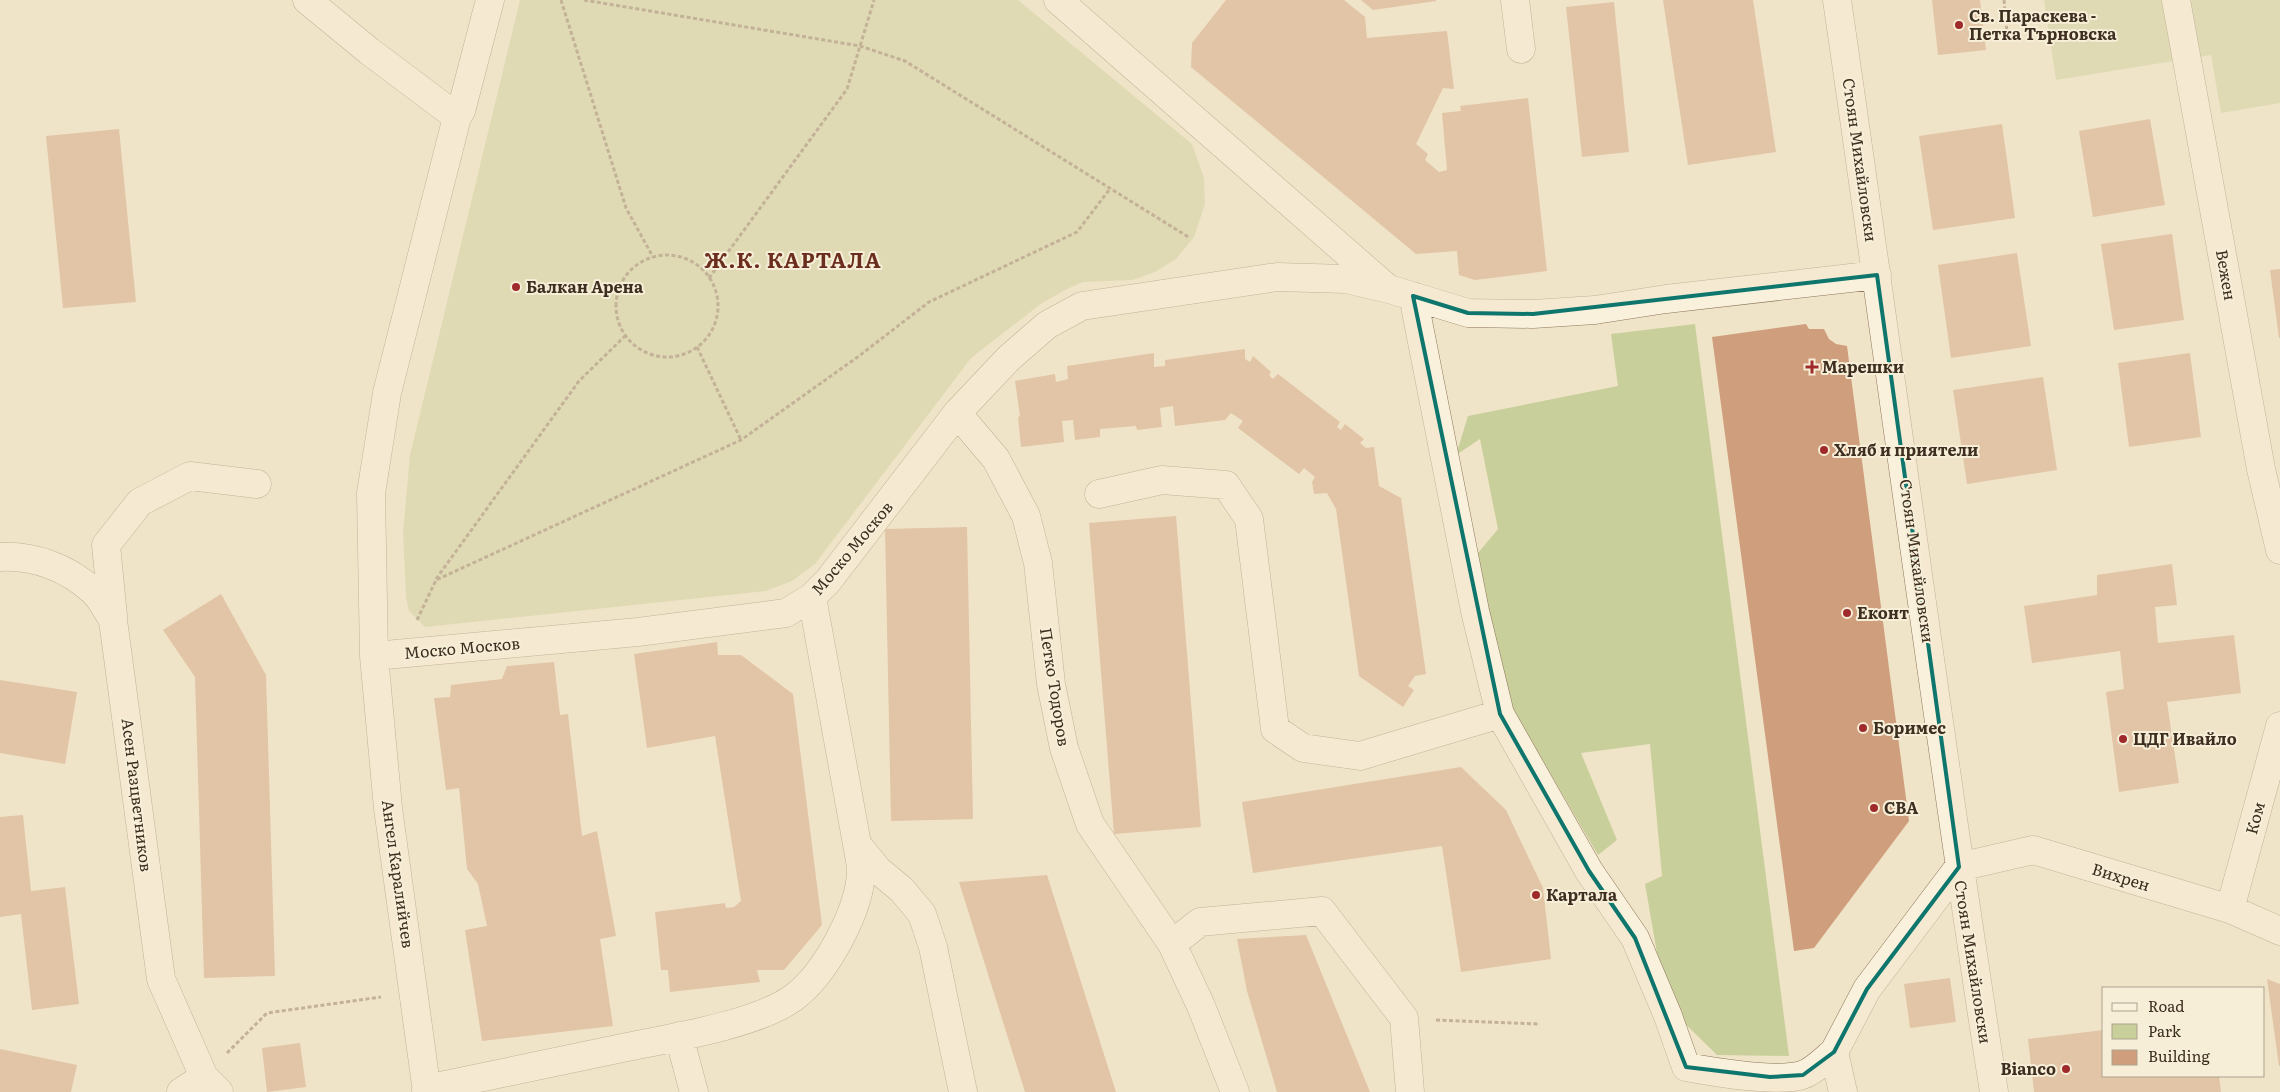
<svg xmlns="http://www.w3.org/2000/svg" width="2280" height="1092" font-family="Literata,serif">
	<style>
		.green { fill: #c9cf9b }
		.building { fill: #cf9f7d }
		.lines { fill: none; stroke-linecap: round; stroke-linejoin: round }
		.minor-casing { stroke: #8d765c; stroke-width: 29 }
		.path { stroke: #8d765c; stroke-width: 3; stroke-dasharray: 4 2.5; stroke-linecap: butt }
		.minor { stroke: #faf1dc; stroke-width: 28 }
		.marked { fill: none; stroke: #0f766e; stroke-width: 4; stroke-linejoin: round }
		.poi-dot { fill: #9e2a2b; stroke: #f7eed8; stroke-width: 2 }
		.labels { text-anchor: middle; stroke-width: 4; stroke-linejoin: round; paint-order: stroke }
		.poi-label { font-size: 16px; font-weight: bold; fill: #3d2e20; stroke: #f7eed8; text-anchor: start }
		.street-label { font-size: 16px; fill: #3d2e20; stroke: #f7eed8 }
		.district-label { font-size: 21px; font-weight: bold; letter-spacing: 1px; fill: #6b2e1e; stroke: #f7eed8 }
	</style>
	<rect width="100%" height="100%" fill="#f0e4c8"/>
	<path class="green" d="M520 0H1018L1192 144 1204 178 1205 204 1194 237 1176 259 1155 272 1133 280 1083 282 1065 290 1042 303 971 358 815 564 792 581 766 591 425 627 409 611 406 598 403 532 410 455Z
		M2044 0H2280V103L2221 113 2211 55 2056 80Z
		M1695 324 1789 1056 1717 1055 1666 1005 1645 884 1662 876 1650 744 1581 753 1617 840 1598 855 1509 703 1468 565 1498 529 1480 439 1456 455 1468 416 1618 386 1611 334Z"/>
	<path class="building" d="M1226 0H1344L1365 17 1367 38 1447 31 1454 89 1443 88 1416 144 1428 154 1425 160 1439 172 1447 170 1442 113 1461 111 1460 106 1528 98 1547 271 1475 280 1459 275 1457 251 1416 254 1191 67 1192 43Z
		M1361 0H1436V1L1373 10Z
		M1663 0H1753L1776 152 1688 165Z
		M1932 0H1980L1986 50 1938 55Z
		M1614 2 1629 152 1582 157 1566 7Z
		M2150 119 2165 205 2093 217 2079 131Z
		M2002 124 2015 218 1933 230 1919 136Z
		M119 129 136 302 63 308 46 136Z
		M2172 234 2184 320 2114 330 2101 244Z
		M2017 253 2031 346 1951 358 1938 265Z
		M2280 269V338H2279L2270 270Z
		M1806 324 1809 329H1824L1829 339 1836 344 1847 346 1909 821 1814 948 1794 951 1712 337Z
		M1245 349V359L1250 362 1253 356 1271 372 1269 375 1273 379 1278 374 1340 422 1337 427 1341 430 1345 424 1364 439 1360 443 1366 448 1374 447 1379 486 1401 498 1426 674 1415 676 1408 686 1414 690 1403 707 1359 676 1336 509 1327 493 1314 494 1312 482 1315 477 1304 468 1299 474 1238 428 1243 421 1231 413 1225 420 1175 426 1173 406 1160 408 1162 427 1137 430 1136 426 1100 429V437L1075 440 1073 420 1062 421 1064 442 1021 447 1018 417 1020 416 1015 381 1055 374 1056 382 1068 379 1067 366 1154 353V367L1165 366V360Z
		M2190 353 2201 437 2129 447 2118 363Z
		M2043 377 2057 470 1967 484 1953 390Z
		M1176 516 1201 827 1114 834 1089 523Z
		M967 527 973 819 891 821 885 529Z
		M2172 564 2177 605 2155 607 2158 643 2234 635 2241 693 2167 702 2179 783 2119 792 2106 692 2124 689 2120 651 2032 663 2024 606 2097 595V575Z
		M221 594 266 675 275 976 204 978 195 677 163 630Z
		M717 642 718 655H741L793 694 822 925 784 970H757L760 982 670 992 668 970H661L655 912 725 903 726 908 734 907 741 901 715 736 647 748 634 654Z
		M554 662 560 715 568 714 582 836 597 831 616 936 600 939 613 1026 482 1041 465 930 487 926 478 884 467 869 459 788 446 790 434 698 450 697 451 685 502 679 507 666Z
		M0 680 77 692 65 764 0 753Z
		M1461 767 1506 810 1543 888 1551 959 1461 972 1442 846 1253 873 1242 802Z
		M23 815 31 891 65 887 79 1004 32 1010 21 914 0 917V817Z
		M1047 875 1116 1092H1025L959 882Z
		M1306 935 1370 1092H1277L1247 991 1237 939Z
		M1950 978 1956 1022 1910 1028 1904 984Z
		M2267 979 2280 984V1066H2279Z
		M2104 1030V1076H2219L2221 1092H2034L2028 1039Z
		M300 1043 306 1087 267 1092 262 1048Z
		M0 1049 77 1065 71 1092H0Z"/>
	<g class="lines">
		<g class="minor-casing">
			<path id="minor" d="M307 0 369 51 457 117
				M1058 0 1386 287
				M1515 0 1521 49
				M1837 0C1890 364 1937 729 1994 1092
				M2176 0 2261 469 2280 550
				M1413 296 1475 611 1500 714 1589 871 1635 938 1668 1016 1686 1067C1714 1072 1775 1083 1802 1075 1813 1072 1825 1059 1834 1052
				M957 413 996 459 1026 516 1038 563 1051 684 1064 748 1090 824 1172 944 1201 1006 1235 1092
				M1099 494 1162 480 1226 485 1249 519 1275 729 1303 748 1360 756 1500 714
				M0 557C34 555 68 568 93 591 101 598 107 611 113 620L161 979 204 1077 219 1092
				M812 597 857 844 878 870 902 890 922 914 933 947 963 1092
				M113 616 106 545 140 502 190 476 257 484
				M374 656 638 632 786 613 812 597 828 581 957 413 1009 358 1047 325 1082 306 1277 277 1346 279 1389 289 1468 313 1533 314 1595 310 1666 299 1877 275
				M1959 867 2033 850 2230 909 2280 931
				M2230 909 2280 726
				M1172 944 1200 922 1322 911 1404 1018 1410 1092
				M679 1036 694 1092
				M426 1089C493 1075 560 1061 627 1047 672 1038 757 1024 793 998 825 975 861 909 861 870 861 862 858 852 857 844
				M181 1092 204 1077
				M427 1092 388 808 374 656 371 493 387 393 457 117 461 111 490 0
				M1843 1092 1834 1052 1867 989 1959 867"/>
		</g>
		<path class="path" d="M561 0 626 208 653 257
			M584 0 860 46 905 61 1190 238
			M2004 0 2007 33
			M616 306a51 51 0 1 1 102 0a51 51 0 1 1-102 0Z
			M709 278 847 89 874 0
			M697 347 741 440
			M436 579 579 381 625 336
			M417 620 436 580 741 440 859 356 929 302 1077 232 1109 190
			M1436 1020 1540 1024
			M227 1053 267 1013 381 997"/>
		<use href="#minor" class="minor"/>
	</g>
	<path d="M0 0H2280V1092H0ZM1877 275 1959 867 1867 989 1834 1052 1803 1075 1770 1077 1686 1067 1635 938 1589 871 1500 714 1413 296 1468 313 1533 314Z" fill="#f0e4c8" fill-opacity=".55" fill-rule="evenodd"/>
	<path class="marked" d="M1877 275 1959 867 1867 989 1834 1052 1803 1075 1770 1077 1686 1067 1635 938 1589 871 1500 714 1413 296 1468 313 1533 314Z"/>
	<g class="poi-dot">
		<circle cx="1959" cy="25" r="5"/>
		<circle cx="516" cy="287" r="5"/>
		<path d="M1809.5 359.5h5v5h5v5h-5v5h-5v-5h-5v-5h5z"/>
		<circle cx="1824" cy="450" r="5"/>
		<circle cx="1847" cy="613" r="5"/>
		<circle cx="1863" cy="728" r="5"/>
		<circle cx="2123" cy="739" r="5"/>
		<circle cx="1874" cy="808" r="5"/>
		<circle cx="1536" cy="895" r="5"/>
		<circle cx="2066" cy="1069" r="5"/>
	</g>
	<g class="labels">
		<g class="poi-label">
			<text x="1969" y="22">Св. Параскева -<tspan x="1969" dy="18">Петка Търновска</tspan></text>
			<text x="526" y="293">Балкан Арена</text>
			<text x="1822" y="373">Марешки</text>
			<text x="1834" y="456">Хляб и приятели</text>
			<text x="1857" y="619">Еконт</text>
			<text x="1873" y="734">Боримес</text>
			<text x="2133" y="745">ЦДГ Ивайло</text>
			<text x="1884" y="814">CBA</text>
			<text x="1546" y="901">Картала</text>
			<text x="2056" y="1075" text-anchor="end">Bianco</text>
		</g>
		<g class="street-label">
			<text transform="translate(1860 160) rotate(82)" y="6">Стоян Михайловски</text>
			<text transform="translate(2226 275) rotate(80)" y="6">Вежен</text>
			<text transform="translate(852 548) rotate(-50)" y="6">Моско Москов</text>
			<text transform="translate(1917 561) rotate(82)" y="6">Стоян Михайловски</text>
			<text transform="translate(462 648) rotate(-5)" y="6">Моско Москов</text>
			<text transform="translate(1055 687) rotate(81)" y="6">Петко Тодоров</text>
			<text transform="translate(137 795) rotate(83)" y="6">Асен Разцветников</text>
			<text transform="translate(2255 818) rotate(-75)" y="6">Ком</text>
			<text transform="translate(398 874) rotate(82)" y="6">Ангел Каралийчев</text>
			<text transform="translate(2121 877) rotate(17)" y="6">Вихрен</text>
			<text transform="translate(1973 962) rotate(81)" y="6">Стоян Михайловски</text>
		</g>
		<g class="district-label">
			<text x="793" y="268">Ж.К. КАРТАЛА</text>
		</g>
	</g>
	<rect x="2102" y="987" width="162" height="90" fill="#f7eed8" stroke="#ada18e"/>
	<rect x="2112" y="1003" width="25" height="8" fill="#faf1dc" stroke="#ada18e"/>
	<text x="2148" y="1012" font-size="15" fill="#3d2e20">Road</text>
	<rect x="2112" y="1024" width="25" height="15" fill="#c9cf9b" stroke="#ada18e"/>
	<text x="2148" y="1037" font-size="15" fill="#3d2e20">Park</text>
	<rect x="2112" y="1050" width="25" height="15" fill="#cf9f7d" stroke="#ada18e"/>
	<text x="2148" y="1062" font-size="15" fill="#3d2e20">Building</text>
</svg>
